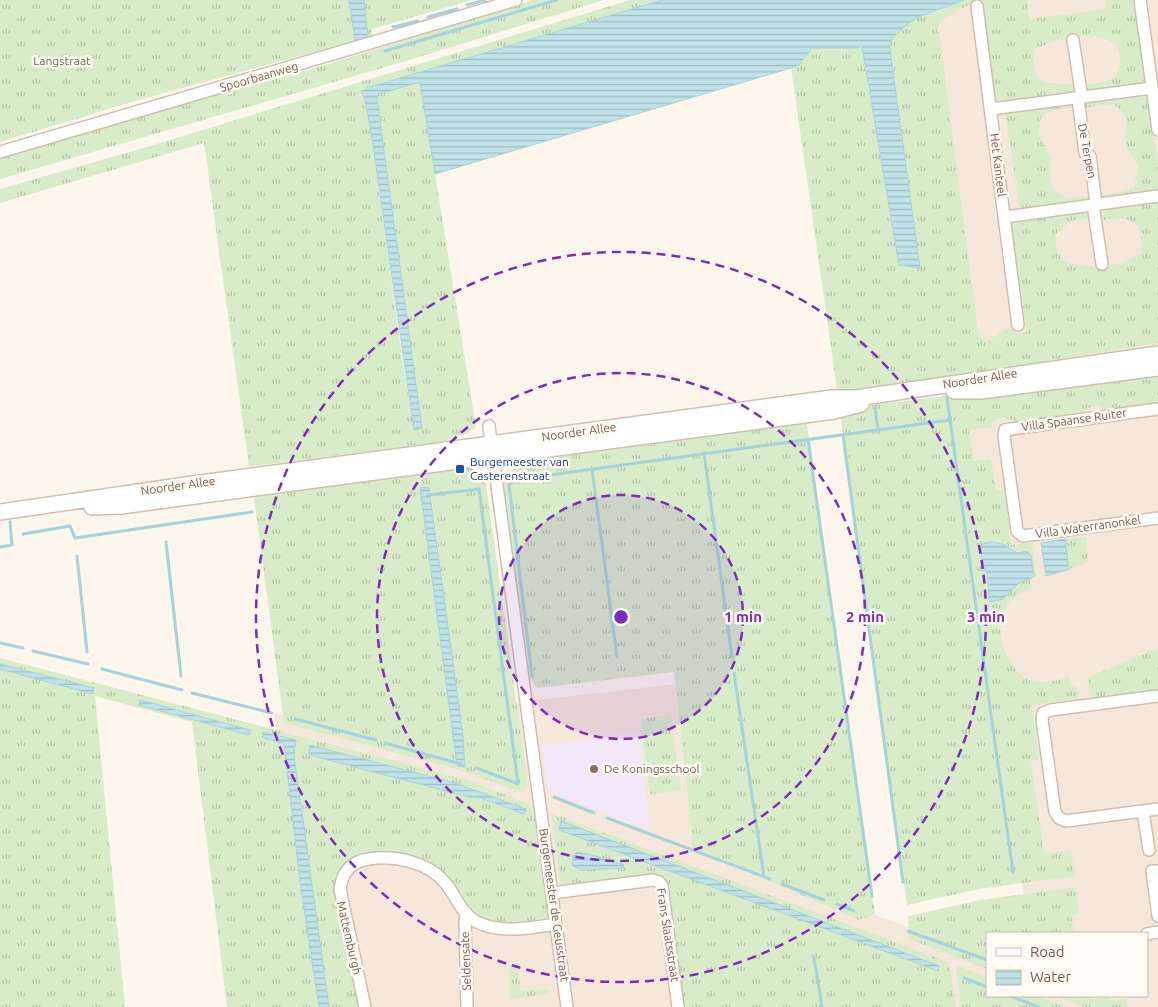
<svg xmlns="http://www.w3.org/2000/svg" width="1158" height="1007" font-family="Ubuntu,sans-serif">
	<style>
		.residential { fill: #f5e8da }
		.education { fill: #f3e8fa }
		.grass { fill: url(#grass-tufts); fill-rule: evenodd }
		.water { fill: url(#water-rules); stroke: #a5d3da }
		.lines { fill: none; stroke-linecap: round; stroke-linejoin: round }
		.stream { stroke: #a5d3da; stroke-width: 3 }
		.minor-casing { stroke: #d1beb0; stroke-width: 14 }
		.tertiary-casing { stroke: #d1beb0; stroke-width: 18 }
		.minor { stroke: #fff; stroke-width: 11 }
		.tertiary { stroke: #fff; stroke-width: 15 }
		.ring { fill: none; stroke: #7b2cbf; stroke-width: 2.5; stroke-dasharray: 9 6 }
		.transit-dot { fill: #1a4fb4; stroke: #fffaf3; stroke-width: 2 }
		.education-dot { fill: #8d6e63; stroke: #fffaf3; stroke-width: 2 }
		.labels { text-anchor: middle; stroke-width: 5; stroke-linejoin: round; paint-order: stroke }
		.park-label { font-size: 12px; fill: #537a41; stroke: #fffaf3 }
		.street-label { font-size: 12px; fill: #7a5c4d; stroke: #fffaf3 }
		.transit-label { font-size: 12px; fill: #164399; stroke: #fffaf3; text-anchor: start }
		.education-label { font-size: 12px; fill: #785e54; stroke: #fffaf3; text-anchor: start }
		.centre { fill: #7b2cbf; stroke: #fffaf3; stroke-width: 2.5 }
		.ring-label { font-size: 15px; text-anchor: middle; font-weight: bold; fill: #7b2cbf; stroke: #fffaf3; stroke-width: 5; stroke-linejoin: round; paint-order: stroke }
	</style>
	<defs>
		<pattern id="grass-tufts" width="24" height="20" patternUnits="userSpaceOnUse" patternTransform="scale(1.25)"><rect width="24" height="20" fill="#d8ecc9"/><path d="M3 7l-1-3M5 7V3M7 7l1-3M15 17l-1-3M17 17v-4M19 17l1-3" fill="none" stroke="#b4c2a5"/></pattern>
		<pattern id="water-rules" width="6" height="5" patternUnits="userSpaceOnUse" patternTransform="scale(1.25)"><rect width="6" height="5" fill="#bfe3e8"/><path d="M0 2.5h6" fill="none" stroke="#a0bbbe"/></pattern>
	</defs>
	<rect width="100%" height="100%" fill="#fdf6ec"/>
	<path class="residential" d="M934 0H1158V1007H307L274 713 524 782 514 703 675 684 693 846 987 957V996H1147V933H1030L881 25Z"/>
	<path class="education" d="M639 732 650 830 548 792 542 746Z"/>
	<path class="grass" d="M0 0H472L372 29V36L135 101 0 142Z
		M533 0H604L406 61 0 179V155L322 66Z
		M630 0H662L382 83 361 94 365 100 372 138 402 357 414 430 422 427 377 99 378 94 420 81 476 427 470 432 445 441 249 467 204 143 0 203V189L150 146Z
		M964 0H974V3L960 9 938 23 978 332 985 342 1010 327 1018 334 1027 332 1011 226 1018 219 1091 211 1092 218 1070 221 1055 235 1056 248 1062 260C1087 271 1120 268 1142 252 1141 217 1133 217 1102 220L1101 209 1155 201 1158 204V343L927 380 854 389H837L791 68 799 65 811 48H857L862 46 899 265 919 268 889 43C913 12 931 14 964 0Z
		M982 0H1027L1030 19 1106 9 1105 0H1135L1146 79 1139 85 1088 92 1085 85C1106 82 1123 82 1120 56 1119 51 1117 45 1113 43 1092 29 1056 40 1035 49 1029 86 1046 84 1076 84L1077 92 1003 104 996 101Z
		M1140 95 1149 99 1158 165V188L1153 193 1104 200 1102 196 1134 187 1138 166C1135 160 1127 152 1126 146 1123 123 1134 124 1114 104L1085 108 1086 102Z
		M1074 102 1075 108 1053 110 1042 116C1034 140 1042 136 1049 154 1056 174 1038 182 1067 198L1091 196V200L1020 211 1005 111Z
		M1158 371V404L1107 411 1106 409 1095 405 1083 411V415L1015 423 1014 420 1002 417 991 423 992 427 969 430 974 461 991 459 996 490 1004 489 1011 545 1032 543 1037 577H1034L1031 556 1027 551C1010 553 999 540 982 544 979 557 985 564 988 576 989 582 987 590 987 596L1003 599 1012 588 1029 578 1032 587C1021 592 1011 599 1005 609 992 630 1008 672 1030 680 1042 685 1058 680 1069 677L1073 687H1077L1078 699 1032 705 1039 760 1031 761 1044 853 1071 850 1075 876 979 889 907 905 840 412 877 404 939 397 982 395Z
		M806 418 875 914 859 920 693 848 674 672 537 688 530 679 502 482 516 466 518 456Z
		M470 464 486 484 528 786 522 793 460 770 284 723 253 491ZM430 487 463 736 465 768 461 770 457 765 420 488Z
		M1086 537 1088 562 1069 569 1065 539Z
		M1158 648V689L1091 698 1088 677Z
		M0 658 468 780 526 803 534 813 549 916C540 928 495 925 482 920 467 914 466 901 456 892 439 878 418 867 400 856L341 871 362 1007H329L294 755 297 745 265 738 284 744 300 882 319 1007H227L192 722 95 696 125 1007H0ZM310 745 456 783 526 809 523 814 481 798 469 797 309 755Z
		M671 715 681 790 650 794 640 719Z
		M551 813 946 961 950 966 956 1007H683L666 884 567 886 560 881Z
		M1076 887 1079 914 1071 915 1074 933H987V969L909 939 908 916 980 900Z
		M519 965 520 990 548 989 549 994 510 999 509 966Z
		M958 966 987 977V996H1037L1067 1007H961L956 968Z
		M1055 996H1091L1092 999 1109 997 1110 1001 1127 999 1128 1007H1085Z"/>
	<path class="water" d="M349 0H364L368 37 355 40Z
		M662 0H964C931 14 913 12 889 43L920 268 899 265 862 46 857 48H812L799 65 791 68 435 174 420 82 378 94 377 99 422 428 414 430 372 138 365 100 361 91 367 89V86L370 87Z
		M429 487 463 736 465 768 457 765 420 488Z
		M1065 539 1069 569 1046 576 1041 543Z
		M992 542 1003 544 1017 553 1027 551 1031 556 1034 577 1019 583 1003 599 990 602C986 593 990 584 987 575 984 563 979 556 982 544Z
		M0 664 94 688 93 694 0 669Z
		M140 700 250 730 249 735 139 705Z
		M263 732 296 740 294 755 329 1007H319L300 882 284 744 262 737Z
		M310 745 455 783 526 809 524 814 481 798 469 797 309 755Z
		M561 821 939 966 938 971 559 830Z
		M576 852 592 855 624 865 623 868 581 870 573 866 572 862Z"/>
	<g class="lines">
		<path class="stream" d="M467 5 485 0
			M428 17 457 9
			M393 27 418 21
			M385 51 557 0
			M947 397 950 420
			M875 407 878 430
			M843 435 903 882
			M808 439 872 896
			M704 453 732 657
			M592 469 617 657
			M428 495 479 489 518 784 477 768
			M23 534 70 526 75 538 252 512
			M166 542 181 676
			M0 547 12 545 10 522
			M77 556 87 652
			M0 643 23 648
			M33 651 88 664
			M102 669 182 690
			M734 673 764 877
			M532 676 509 485 514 480 950 420 1013 872
			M192 693 272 713
			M295 719 376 740
			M385 743 461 764 460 766
			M554 797 594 813
			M607 818 770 879
			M782 884 824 900
			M837 904 854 911
			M908 931 987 960
			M814 958 822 1007
			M964 978 987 987
			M1010 996 1039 1007"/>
		<g class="minor-casing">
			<path id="minor" d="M1140 0 1158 130
				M977 6 1018 325
				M1073 40 1082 98
				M1078 99 1085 153 1090 156 1096 204
				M991 109 1152 88
				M0 152 516 0
				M1093 205 1102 264
				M1005 217 1158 196
				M1158 409 1011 429 1005 430 1004 436 1017 531 1023 536 1158 518
				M489 426 567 1007
				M1158 696 1051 710 1043 713 1042 720 1055 812 1059 818 1066 821 1158 809
				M1143 811 1149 850
				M1158 871H1152L1158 916
				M552 893 653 880 659 882 662 886 678 1007
				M467 915 465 921 467 1007
				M1147 934 1158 932
				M365 1007 340 889C342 872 352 861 369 859 395 855 429 862 446 884 457 897 460 913 477 922 501 934 531 928 556 924"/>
		</g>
		<g class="tertiary-casing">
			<path id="tertiary" d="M954 391H981L1158 368
				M92 507 121 506 834 411 861 404
				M0 512 193 484 832 398H856L1158 354"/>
		</g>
		<use href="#minor" class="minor"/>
		<use href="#tertiary" class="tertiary"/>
	</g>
	<circle cx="621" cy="617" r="122" fill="#7b2cbf" fill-opacity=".12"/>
	<g class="ring">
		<circle cx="621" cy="617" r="122"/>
		<circle cx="621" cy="617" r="244"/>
		<circle cx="621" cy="617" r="365"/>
	</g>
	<rect class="transit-dot" x="455" y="464" width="10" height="10" rx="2.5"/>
	<circle class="education-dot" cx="594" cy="769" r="5"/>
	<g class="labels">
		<g class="park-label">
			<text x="62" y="65">Langstraat</text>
		</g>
		<g class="street-label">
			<text transform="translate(259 77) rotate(-16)" y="4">Spoorbaanweg</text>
			<text transform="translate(1087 151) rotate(79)" y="4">De Terpen</text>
			<text transform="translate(998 165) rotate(83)" y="4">Het Kanteel</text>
			<text transform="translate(980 379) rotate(-9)" y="4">Noorder Allee</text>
			<text transform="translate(1074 420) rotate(-8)" y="4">Villa Spaanse Ruiter</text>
			<text transform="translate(579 432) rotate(-8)" y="4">Noorder Allee</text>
			<text transform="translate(178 486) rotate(-8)" y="4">Noorder Allee</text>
			<text transform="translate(1088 527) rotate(-8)" y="4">Villa Waterranonkel</text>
			<text transform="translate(554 905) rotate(82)" y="4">Burgemeester de Geusstraat</text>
			<text transform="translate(668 935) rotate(81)" y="4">Frans Slaatsstraat</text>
			<text transform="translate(349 938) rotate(77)" y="4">Mattemburgh</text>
			<text transform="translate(466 961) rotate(-92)" y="4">Seldensate</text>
		</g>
		<g class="transit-label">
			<text x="470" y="466">Burgemeester van<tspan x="470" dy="14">Casterenstraat</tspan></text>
		</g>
		<g class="education-label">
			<text x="604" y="773">De Koningsschool</text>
		</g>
	</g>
	<circle cx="621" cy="617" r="8" class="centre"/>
	<g class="ring-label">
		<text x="743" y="622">1 min</text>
		<text x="865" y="622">2 min</text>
		<text x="986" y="622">3 min</text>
	</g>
	<rect x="986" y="932" width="162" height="65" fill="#fffaf3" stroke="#cabbb1"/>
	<rect x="996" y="948" width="25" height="8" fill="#ffffff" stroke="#cabbb1"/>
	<text x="1030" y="957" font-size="15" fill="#7a5c4d">Road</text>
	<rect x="996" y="970" width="25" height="15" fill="url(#water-rules)" stroke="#cabbb1"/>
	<text x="1030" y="982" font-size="15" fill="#7a5c4d">Water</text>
</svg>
